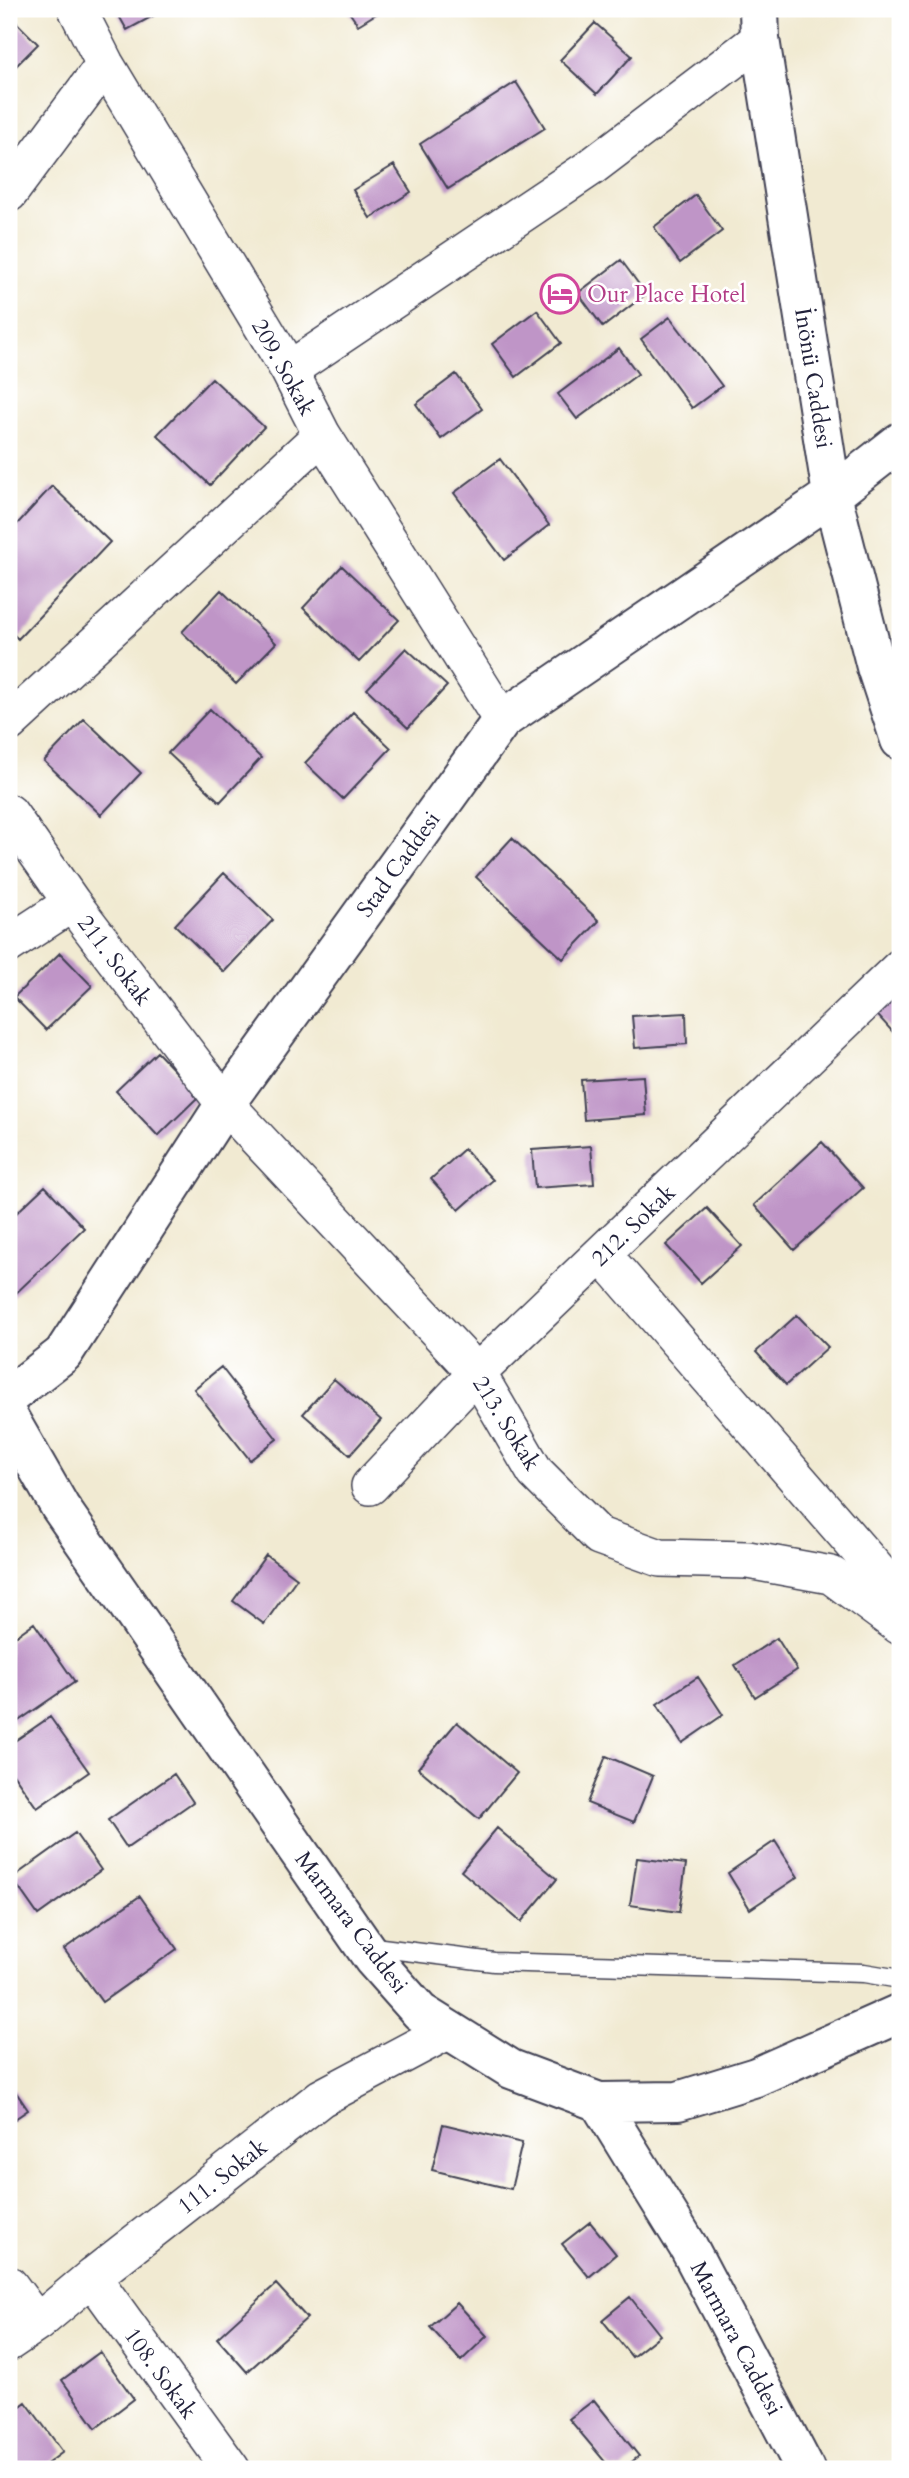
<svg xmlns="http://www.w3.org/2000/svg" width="909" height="2478" font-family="Cardo,serif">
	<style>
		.building { fill: #bf95c7 }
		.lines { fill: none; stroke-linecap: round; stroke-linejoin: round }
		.lane-casing { stroke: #414052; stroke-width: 21 }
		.street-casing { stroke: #414052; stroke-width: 40 }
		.secondary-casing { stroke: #414052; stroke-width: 42 }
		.lane { stroke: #fff; stroke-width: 18 }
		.street { stroke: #fff; stroke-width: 37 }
		.secondary { stroke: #fff; stroke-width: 38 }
		.labels { text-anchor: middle; stroke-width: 5; stroke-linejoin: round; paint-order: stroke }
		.hotel-label { font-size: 23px; fill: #b23c85; stroke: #fff; text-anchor: start }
		.street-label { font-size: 23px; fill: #22223b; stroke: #fff }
	</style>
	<rect width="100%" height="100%" fill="#fff"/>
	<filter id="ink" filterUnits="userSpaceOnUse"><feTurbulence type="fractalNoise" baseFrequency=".0143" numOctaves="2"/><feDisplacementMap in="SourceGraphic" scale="14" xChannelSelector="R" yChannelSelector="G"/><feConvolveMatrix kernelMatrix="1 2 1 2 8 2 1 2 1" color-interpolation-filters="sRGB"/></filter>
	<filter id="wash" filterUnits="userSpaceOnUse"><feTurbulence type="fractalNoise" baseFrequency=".00686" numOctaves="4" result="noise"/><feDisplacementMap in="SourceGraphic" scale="28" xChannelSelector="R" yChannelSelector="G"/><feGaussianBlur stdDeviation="1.57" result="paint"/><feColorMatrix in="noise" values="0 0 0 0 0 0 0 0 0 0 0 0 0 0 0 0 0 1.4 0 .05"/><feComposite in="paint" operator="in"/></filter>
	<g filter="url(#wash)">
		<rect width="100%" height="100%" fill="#f1ead2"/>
		<g id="blocks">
			<path class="building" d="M115 9H166L127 30Z
				M347 9H384L358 25Z
				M9 15 38 44 9 73Z
				M595 23 632 56 597 94 560 60Z
				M516 82 545 128 448 189 420 144Z
				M394 165 411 192 370 218 353 190Z
				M696 195 722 231 680 263 654 227Z
				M621 260 646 294 603 327 578 293Z
				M537 310 561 343 516 377 492 344Z
				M670 317 722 386 692 408 641 339Z
				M619 348 638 374 577 419 558 394Z
				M456 374 482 409 441 439 416 404Z
				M212 378 264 427 210 485 157 435Z
				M500 459 549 525 504 560 454 493Z
				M52 486 110 542 18 639 9 630V533Z
				M342 566 399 620 359 662 303 608Z
				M221 590 276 643 236 684 182 632Z
				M406 648 447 686 408 728 367 689Z
				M210 709 261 758 220 802 168 753Z
				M353 712 391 748 343 799 305 763Z
				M84 719 141 773 101 815 44 761Z
				M512 838 599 921 563 959 476 877Z
				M224 873 273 920 224 972 175 925Z
				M60 953 92 986 46 1030 14 997Z
				M900 981V1040L871 1008Z
				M686 1013 687 1044 635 1048 632 1016Z
				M157 1052 199 1096 158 1136 116 1091Z
				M643 1076 646 1115 584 1120 581 1080Z
				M822 1142 863 1188 794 1250 754 1205Z
				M591 1146 594 1184 535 1188 532 1150Z
				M464 1149 493 1180 459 1210 431 1179Z
				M45 1186 84 1228 9 1300V1220Z
				M707 1208 742 1246 701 1283 666 1245Z
				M797 1315 828 1347 786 1385 756 1352Z
				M221 1367 277 1439 250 1460 194 1389Z
				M334 1379 381 1420 350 1455 303 1414Z
				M266 1555 297 1578 264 1624 233 1601Z
				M34 1623 75 1682 14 1724 9 1716V1641Z
				M777 1638 797 1670 755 1697 735 1665Z
				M698 1677 723 1715 682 1743 657 1704Z
				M50 1717 89 1772 37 1808 9 1768V1745Z
				M457 1722 517 1773 479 1819 418 1768Z
				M606 1756 653 1776 634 1822 587 1803Z
				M174 1774 193 1802 127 1848 108 1820Z
				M497 1828 557 1879 521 1922 461 1871Z
				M75 1833 101 1870 38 1915 12 1878Z
				M775 1841 798 1877 750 1909 728 1873Z
				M637 1858 686 1864 679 1912 630 1905Z
				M140 1896 177 1949 102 2002 64 1949Z
				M9 2082 28 2110 9 2123Z
				M443 2124 522 2143 511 2189 432 2170Z
				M590 2222 616 2254 589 2277 562 2244Z
				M276 2284 307 2318 247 2372 217 2338Z
				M630 2297 660 2335 632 2357 602 2320Z
				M457 2303 487 2336 461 2361 430 2327Z
				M100 2352 134 2399 96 2428 62 2380Z
				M594 2400 639 2456 623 2469H611L569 2419Z
				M26 2402 63 2452 40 2469H12L9 2464V2415Z"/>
		</g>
	</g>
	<g filter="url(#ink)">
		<use href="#blocks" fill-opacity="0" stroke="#414052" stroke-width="2"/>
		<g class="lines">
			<g class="lane-casing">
				<path id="lane" d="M366 1946 494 1962 864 1973 900 1979"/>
			</g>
			<g class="street-casing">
				<path id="street" d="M77 9 105 64 289 370 322 435 502 720
					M9 193 105 64
					M289 370 590 168 760 39
					M9 723 322 435
					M9 813 72 903 225 1104 477 1373 535 1472 599 1536 660 1558 748 1560 831 1575 900 1626
					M9 944 72 903
					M602 1254 900 1597
					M370 1486 477 1373 900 968
					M92 2277 231 2469
					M9 2285 37 2323
					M9 2342 37 2323 92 2277 321 2098 449 2030"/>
			</g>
			<g class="secondary-casing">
				<path id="secondary" d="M759 9 760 39 832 495 876 667 900 740
					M9 1396 63 1354 225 1104 502 720 832 495 900 442
					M9 1418 60 1507 373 1959 420 2012 511 2069 599 2102 689 2248 805 2469
					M599 2102 678 2101 756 2077 900 2013"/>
			</g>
			<use href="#lane" class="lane"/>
			<use href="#street" class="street"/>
			<use href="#secondary" class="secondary"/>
		</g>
	</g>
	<defs>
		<g id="hotel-ring" transform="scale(2.0125)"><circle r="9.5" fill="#fff" stroke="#d1479c" stroke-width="1.5"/><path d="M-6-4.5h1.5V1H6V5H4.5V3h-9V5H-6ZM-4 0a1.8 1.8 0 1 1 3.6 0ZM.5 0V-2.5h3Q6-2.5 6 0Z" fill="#d1479c"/></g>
	</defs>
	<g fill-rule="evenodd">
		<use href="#hotel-ring" x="560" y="294"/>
	</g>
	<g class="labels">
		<g class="hotel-label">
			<text x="587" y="302">Our Place Hotel</text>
		</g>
		<g class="street-label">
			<text transform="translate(284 367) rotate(61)" y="8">209. Sokak</text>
			<text transform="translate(814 378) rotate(81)" y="8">İnönü Caddesi</text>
			<text transform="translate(398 864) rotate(-54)" y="8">Stad Caddesi</text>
			<text transform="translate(115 960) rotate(53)" y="8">211. Sokak</text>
			<text transform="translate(633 1225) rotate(-44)" y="8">212. Sokak</text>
			<text transform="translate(507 1423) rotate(58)" y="8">213. Sokak</text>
			<text transform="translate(352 1922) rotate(53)" y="8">Marmara Caddesi</text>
			<text transform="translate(222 2176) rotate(-38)" y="8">111. Sokak</text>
			<text transform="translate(737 2338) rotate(62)" y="8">Marmara Caddesi</text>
			<text transform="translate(161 2373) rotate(54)" y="8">108. Sokak</text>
		</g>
	</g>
	<rect width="909" height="2478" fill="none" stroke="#fff" stroke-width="35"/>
</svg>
